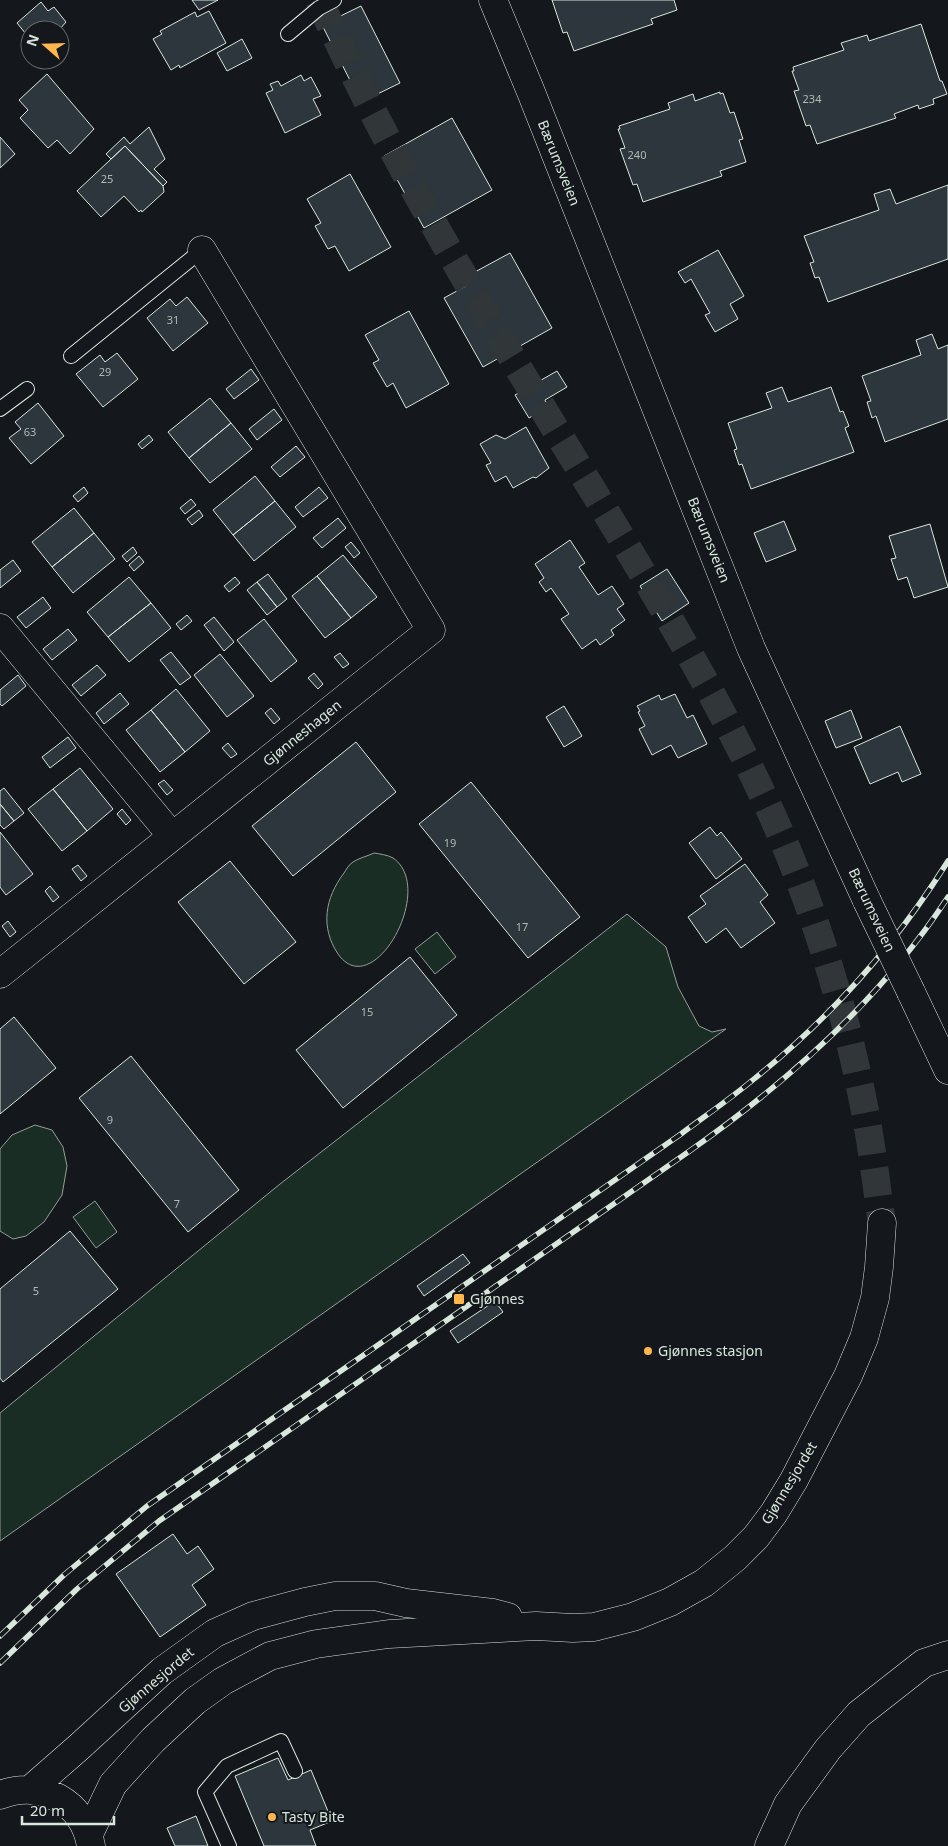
<svg xmlns="http://www.w3.org/2000/svg" width="948" height="1846" font-family="'Noto Sans',sans-serif">
	<style>
		.green { fill: #1a2d24; stroke: #939e99 }
		.building { fill: #2c363c; stroke: #d8e6dc }
		.lines { fill: none; stroke-linecap: round; stroke-linejoin: round }
		.primary-tunnel { stroke: #313739; stroke-width: 28; stroke-dasharray: 28 14; stroke-linecap: butt }
		.lane-casing { stroke: #d8e6dc; stroke-width: 16 }
		.street-casing { stroke: #d8e6dc; stroke-width: 29 }
		.secondary-casing { stroke: #d8e6dc; stroke-width: 29 }
		.primary-casing { stroke: #d8e6dc; stroke-width: 29 }
		.lane { stroke: #14181c; stroke-width: 14 }
		.street { stroke: #14181c; stroke-width: 28 }
		.secondary { stroke: #14181c; stroke-width: 28 }
		.primary { stroke: #14181c; stroke-width: 28 }
		.rail-casing { stroke: #d8e6dc; stroke-width: 5.5 }
		.rail { stroke: #14181c; stroke-width: 4; stroke-dasharray: 11; stroke-linecap: butt }
		.secondary-bridge-casing { stroke: #d8e6dc; stroke-width: 29; stroke-linecap: butt }
		.secondary-bridge { stroke: #14181c; stroke-width: 28 }
		.poi-dot { fill: #ffb74d; stroke: #14181c; stroke-width: 2 }
		.labels { text-anchor: middle; stroke-width: 4; stroke-linejoin: round; paint-order: stroke }
		.number-label { font-size: 11px; fill: #adbab4 }
		.street-label { font-size: 14px; fill: #d8e6dc; stroke: #14181c }
		.poi-label { font-size: 14px; fill: #d8e6dc; stroke: #14181c; text-anchor: start }
	</style>
	<rect width="100%" height="100%" fill="#14181c"/>
	<path class="green" d="M374 853C380 854 388 855 393 858 437 888 373 1004 338 954 320 927 325 898 344 873 346 870 349 864 353 862 359 858 368 856 374 853Z
		M627 914 666 947 678 987 699 1026 712 1032 726 1029 0 1541V1413L280 1184Z
		M437 932 456 957 435 974 415 949Z
		M35 1125 52 1130 63 1147 67 1166 62 1195 44 1222 26 1236 13 1239 0 1231V1149L12 1135Z
		M95 1201 117 1232 96 1248 73 1217Z"/>
	<path class="building" d="M192 0H218L199 10Z
		M552 0H674L677 10 651 19 653 24 574 51 567 32 563 33Z
		M41 2 48 11 54 7 66 22 59 30H30V39L17 23Z
		M361 6 400 83 361 102 322 25Z
		M209 11 226 43 180 68 179 65 171 70 153 39 162 34 160 31 195 12 197 17Z
		M921 24 940 81H942L947 94 933 99 934 104 919 109 918 105 894 114 896 118 817 144 810 125 806 126 794 91 799 90 792 71H794L793 67 844 50 841 43 867 35 869 41Z
		M242 39 252 58 227 71 217 53Z
		M47 74 94 129 70 154 57 140 48 148 20 118 28 110 19 100Z
		M301 75 304 81 311 77 321 96 313 99 321 115 285 133 266 93 273 90 270 84 278 81 281 86Z
		M720 92V94L723 93 730 113 734 112 743 139 739 140 746 162 720 171 722 176 643 202 637 184 633 185 620 149 625 148 618 129H620L619 126 670 109 668 103 693 94 695 101Z
		M452 118 492 190 424 228 384 156Z
		M149 127 165 159 154 169 167 182 163 186 125 146 111 159 106 154 124 137 130 144Z
		M0 137 15 154 0 168Z
		M125 146 163 186 164 192 142 212 141 210 139 212 124 196 101 217 77 191Z
		M350 174 391 247 349 271 335 246 328 249 315 226 321 223 307 199Z
		M948 185V259L828 302 819 277 815 278 810 263 814 262 804 236 879 210 874 194 890 189 896 204Z
		M718 250 744 296 730 304 738 319 715 332 705 315 710 313 691 279 685 283 678 272Z
		M510 253 552 328 483 367 444 298 466 286 462 279Z
		M187 297 208 323 173 351 147 318 170 299 176 306Z
		M409 311 449 384 406 408 393 383 387 387 373 363 379 360 365 335Z
		M932 334 938 349 948 345V419L885 442 876 416 872 418 867 402 871 401 862 376 921 355 916 340Z
		M117 353 138 379 103 407 76 374 100 355 105 362Z
		M251 369 259 380 234 399 226 389Z
		M557 371 567 387 545 400 548 407 529 418 515 395Z
		M782 387 788 402 831 387 840 412 843 411 849 426 845 428 854 452 751 489 742 464 739 465 734 450 737 449 728 423 772 408 766 393Z
		M210 398 231 423 189 458 168 432Z
		M38 403 64 436 31 464 9 438 21 429 15 422Z
		M274 409 282 420 257 440 249 429Z
		M231 423 252 449 210 483 189 458Z
		M526 427 549 468 536 478 533 477 513 488 506 476 495 482 486 465 491 463 480 444 496 435 505 439Z
		M149 435 153 440 142 449 138 444Z
		M296 446 305 457 280 477 271 467Z
		M255 476 275 501 233 535 213 510Z
		M84 487 88 493 78 502 73 496Z
		M319 487 328 498 303 517 295 507Z
		M191 499 196 505 185 514 180 508Z
		M275 501 296 527 254 561 233 535Z
		M74 508 94 533 52 567 32 542Z
		M199 510 203 516 192 525 187 519Z
		M338 518 346 528 322 548 313 538Z
		M784 521 796 550 766 562 754 533Z
		M930 524 948 587 914 598 907 577 898 580 891 559 896 558 889 536Z
		M94 533 115 559 73 593 52 567Z
		M570 540 585 563 579 567 598 595 612 586 624 604 617 609 625 620 611 630 614 635 600 645 596 639 582 649 561 619 569 614 551 588 546 592 539 582 544 578 535 564Z
		M351 542 360 553 354 558 345 547Z
		M133 547 137 553 127 562 122 556Z
		M343 555 377 597 351 618 317 576Z
		M139 556 144 562 134 571 129 565Z
		M13 560 21 571 0 588V570Z
		M667 569 689 603 662 621 640 586Z
		M268 574 287 599 277 607 257 582Z
		M317 576 351 618 325 638 292 596Z
		M129 577 151 603 108 637 87 612Z
		M235 577 240 583 229 592 224 586Z
		M257 582 277 607 267 615 247 590Z
		M43 597 51 608 26 628 17 617Z
		M151 603 171 628 129 662 108 637Z
		M187 615 192 621 181 630 176 624Z
		M214 617 234 642 224 651 204 625Z
		M264 619 297 661 271 682 237 640Z
		M68 629 77 640 52 660 43 649Z
		M171 652 191 677 180 685 160 660Z
		M340 653 349 664 343 668 334 657Z
		M220 654 254 696 227 717 194 675Z
		M97 665 106 675 81 696 72 685Z
		M314 673 323 684 318 689 308 678Z
		M18 675 26 686 2 706 0 704V690Z
		M176 689 210 731 185 752 151 710Z
		M120 693 129 704 104 724 96 713Z
		M675 694 687 718 693 715 707 744 678 758 671 745 652 755 639 729 645 726 638 712 640 711 637 706 659 695 661 700Z
		M564 706 582 736 564 747 546 717Z
		M271 708 280 719 274 724 265 713Z
		M151 710 185 752 160 772 126 730Z
		M851 710 862 738 836 748 825 721Z
		M900 726 921 774 902 782 898 772 870 784 854 747Z
		M68 737 76 748 50 768 42 757Z
		M356 742 396 792 293 876 252 826Z
		M228 743 237 754 231 758 222 748Z
		M80 768 113 809 87 831 53 789Z
		M164 780 173 790 167 795 158 784Z
		M471 782 580 917 528 958 419 824Z
		M4 788 24 813 14 821 0 804V791Z
		M53 789 87 831 62 851 28 809Z
		M0 804 14 821 4 829 0 825Z
		M122 809 131 820 126 825 117 814Z
		M710 827 717 836 721 832 742 859 716 879 689 843Z
		M0 832 33 874 6 895 0 887Z
		M230 861 296 942 244 984 178 902Z
		M745 864 768 895 760 902 775 923 741 948 726 928 706 943 688 917 706 904 700 896Z
		M78 865 87 876 81 881 72 869Z
		M50 886 59 897 53 902 45 891Z
		M8 921 16 932 10 937 2 926Z
		M410 957 457 1015 343 1108 296 1050Z
		M14 1017 56 1068 0 1114V1029Z
		M131 1056 239 1190 188 1232 79 1098Z
		M70 1231 118 1289 3 1382 0 1378V1289Z
		M463 1254 470 1263 424 1296 417 1286Z
		M495 1301 503 1312 458 1343 450 1331Z
		M173 1534 187 1554 198 1546 214 1569 192 1585 206 1605 160 1637 116 1574Z
		M278 1758 288 1780 311 1770 332 1821 310 1830 316 1846H264L235 1776Z
		M196 1816 208 1846H175L167 1828Z"/>
	<g class="lines">
		<path class="primary-tunnel" d="M319 0C396 172 497 333 595 494 662 605 729 716 781 835 820 926 849 1024 867 1122 873 1155 877 1190 882 1223"/>
		<g class="lane-casing">
			<path id="lane" d="M288 34 319 8 334 0
				M71 356 202 250
				M0 409 27 389
				M229 1846 205 1792 227 1766 281 1741 295 1771"/>
		</g>
		<g class="street-casing">
			<path id="street" d="M0 628 172 836
				M0 974 431 630 202 250"/>
		</g>
		<g class="secondary-casing">
			<path id="secondary" d="M493 0 531 92 751 648 867 901
				M911 992 948 1070
				M769 1846 788 1804 828 1749 859 1714 924 1663 948 1655"/>
		</g>
		<g class="primary-casing">
			<path id="primary" d="M31 1789 79 1747 162 1671 215 1633 253 1616 305 1602 335 1596H375L406 1603 493 1613 508 1617
				M0 1795C41 1779 84 1802 91 1846
				M89 1834 113 1784 153 1740 195 1701 223 1681 270 1656 316 1644 389 1634 536 1626 573 1628 594 1627 633 1617 670 1602 704 1583 735 1558 756 1537 774 1513 794 1480 848 1376 864 1338 875 1298 879 1267 882 1223"/>
		</g>
		<use href="#lane" class="lane"/>
		<use href="#street" class="street"/>
		<use href="#secondary" class="secondary"/>
		<use href="#primary" class="primary"/>
		<g class="rail-casing">
			<path id="rail" d="M0 1636 65 1574 147 1506 681 1134C705 1116 730 1099 754 1079 830 1018 896 944 948 861
				M0 1663 77 1589 159 1521 691 1150C789 1081 882 998 948 897"/>
		</g>
		<use href="#rail" class="rail"/>
		<g class="secondary-bridge-casing">
			<path id="secondary-bridge" d="M867 901 911 992"/>
		</g>
		<use href="#secondary-bridge" class="secondary-bridge"/>
	</g>
	<g class="poi-dot">
		<rect x="453" y="1293" width="12" height="12" rx="2.5"/>
		<circle cx="648" cy="1351" r="5"/>
		<circle cx="272" cy="1817" r="5"/>
	</g>
	<g class="labels">
		<g class="number-label">
			<text x="812" y="103">234</text>
			<text x="637" y="159">240</text>
			<text x="107" y="183">25</text>
			<text x="173" y="324">31</text>
			<text x="105" y="376">29</text>
			<text x="30" y="436">63</text>
			<text x="450" y="847">19</text>
			<text x="522" y="931">17</text>
			<text x="367" y="1016">15</text>
			<text x="110" y="1124">9</text>
			<text x="177" y="1208">7</text>
			<text x="36" y="1295">5</text>
		</g>
		<g class="street-label">
			<text transform="translate(559 163) rotate(68)" y="5">Bærumsveien</text>
			<text transform="translate(709 540) rotate(68)" y="5">Bærumsveien</text>
			<text transform="translate(302 733) rotate(-39)" y="5">Gjønneshagen</text>
			<text transform="translate(872 910) rotate(65)" y="5">Bærumsveien</text>
			<text transform="translate(789 1483) rotate(-59)" y="5">Gjønnesjordet</text>
			<text transform="translate(156 1680) rotate(-40)" y="5">Gjønnesjordet</text>
		</g>
		<g class="poi-label">
			<text x="470" y="1304">Gjønnes</text>
			<text x="658" y="1356">Gjønnes stasjon</text>
			<text x="282" y="1822">Tasty Bite</text>
		</g>
	</g>
	<g transform="translate(45 45) rotate(290)"><circle r="24" fill="#14181c" stroke="#626a69"/>
	<path d="M0-4L9 19L0 12L-9 19Z" fill="#ffb74d"/>
	<text y="-8" font-size="14" font-weight="bold" text-anchor="middle" fill="#d8e6dc">N</text>
	</g>
	<path d="M22 1816v8h92v-8" fill="none" stroke="#d8e6dc" stroke-width="2.5"/>
	<text x="30" y="1816" font-size="15" fill="#d8e6dc" stroke="#14181c" stroke-width="4" paint-order="stroke">20 m</text>
</svg>
